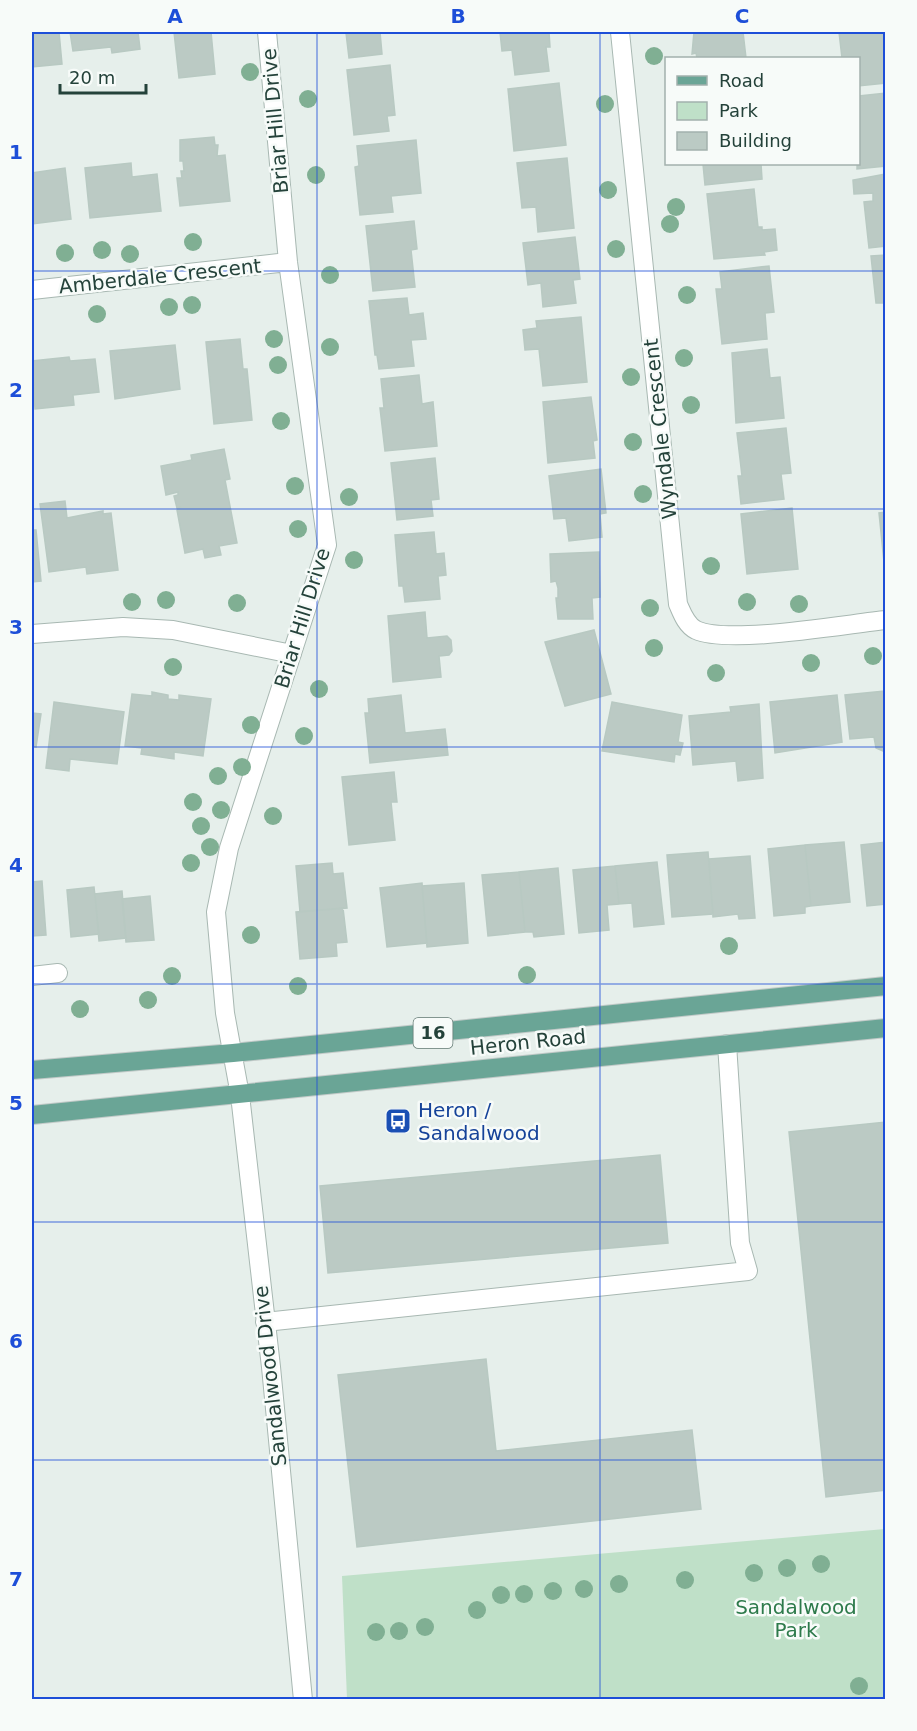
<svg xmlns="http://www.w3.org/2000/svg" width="917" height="1731" font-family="'DejaVu Sans',sans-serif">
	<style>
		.green { fill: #bfe0c8 }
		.building { fill: #bbcac4; stroke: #b8c9c2; stroke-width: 1.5 }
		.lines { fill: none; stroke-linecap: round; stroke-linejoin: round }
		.minor-casing { stroke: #a8b8b2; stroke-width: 20 }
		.major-casing { stroke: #c2cac8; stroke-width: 20 }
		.minor { stroke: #fff; stroke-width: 18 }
		.major { stroke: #6aa596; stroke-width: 18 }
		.tree { fill: #80af93 }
		.grid { fill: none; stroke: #1d4ed8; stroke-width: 1.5; stroke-opacity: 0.55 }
		.labels { text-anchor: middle; stroke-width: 5; stroke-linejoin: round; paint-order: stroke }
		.shield { fill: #f7fbf9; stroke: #637a73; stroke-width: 1.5 }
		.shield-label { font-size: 18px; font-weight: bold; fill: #24423a }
		.street-label { font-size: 20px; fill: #24423a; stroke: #f7fbf9 }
		.transit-label { font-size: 20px; fill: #164399; stroke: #f7fbf9; text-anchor: start }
		.park-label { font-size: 20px; fill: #2d7a4b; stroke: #f7fbf9 }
		.neatline { fill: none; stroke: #1d4ed8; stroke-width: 2 }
		.grid-label { font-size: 20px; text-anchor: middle; font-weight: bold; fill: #1d4ed8 }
	</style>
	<rect width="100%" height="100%" fill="#e6efeb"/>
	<path class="green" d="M885 1529V1699H347L342 1576Z"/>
	<path class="building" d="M32 32H59L62 64 32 67Z
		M70 32H138L140 49 112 53 111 47 73 51Z
		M174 32H211L215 74 179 78Z
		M342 32H380L382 54 349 58 346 33Z
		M500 32H549L550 47H546L549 71 515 75 512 50 502 51Z
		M694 32H743L746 58H697L696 53 692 54Z
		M839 32H886V83L858 86V58H842Z
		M390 65 395 115 387 116 389 131 354 135 347 70Z
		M559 83 566 145 514 151 508 89Z
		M886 93V166L857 169 859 96Z
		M214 137 215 145H218L217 156 225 155 230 201 180 206 177 178H182L181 171H184L183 161H180V140Z
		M416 140 421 193 391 196 393 212 360 215 355 167 359 166 357 146Z
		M567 158 574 228 538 232 536 207 522 208 517 163Z
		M131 163 132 177 157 174 161 211 90 218 85 168Z
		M703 164H761L762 179 705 185Z
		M65 168 71 219 32 224V173Z
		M886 174V246L869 248 864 202 873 201V193L854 194 853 180Z
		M754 189 758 227H762V230L775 229 777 250 764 252 765 255 714 259 707 194Z
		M414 221 417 249 411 250 415 287 373 291 366 226Z
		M575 237 580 279 573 280 576 303 543 307 541 283 528 285 523 243Z
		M886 255V303H876L871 256Z
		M769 266 774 312 765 313 767 339 722 344 716 289H722L720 272Z
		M407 298 409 315 423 313 426 339 411 340 414 366 379 369 377 355H375L369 301Z
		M581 317 587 382 543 386 539 349 525 350 523 330 537 328 536 321Z
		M240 339 243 369H247L252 420 214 424 206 342Z
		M175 345 180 389 115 399 110 351Z
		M767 349 770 378 780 377 784 418 736 423 732 353Z
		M69 357 70 361 95 359 99 392 73 395 74 405 35 409 32 361Z
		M419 375 422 404 433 402 437 446 385 451 380 408H384L381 379Z
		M591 397 597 440 593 441 595 458 548 463 543 402Z
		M786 428 791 473 781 474 784 499 741 504 738 476H742L737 433Z
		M224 449 230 479 225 480 237 543 219 546 221 555 205 558 203 549 185 553 177 510 181 507 177 508 174 496 178 495V492L166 495 161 466 192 460 191 455Z
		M435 458 439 499 431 500 433 516 397 520 391 463Z
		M601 469 606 513 600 514 602 537 569 541 566 518 554 519 549 476Z
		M65 501 67 518 103 511V514L111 513 118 570 87 574 86 567 49 572 40 504Z
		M792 508 798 569 747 574 741 514Z
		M886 512V562H884L879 513Z
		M32 530H36L41 581 32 582Z
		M434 532 436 554 444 553 446 575 438 576 440 599 405 602 403 586H399L395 535Z
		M599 552 600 597 592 598 593 619H558L556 598H558V588L556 581 551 582 550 554Z
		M425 612 427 638 447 636 451 640 452 651 449 655 439 656 441 677 393 682 388 616Z
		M594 630 611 694 565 706 545 642Z
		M886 687V751H883L876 748 874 737 850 739 845 695 885 691Z
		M152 692 168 695V699L179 700V695L211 699 203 756 174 752V759L141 754 142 748 125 746 132 694 152 696Z
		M401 695 405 733 445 729 448 755 370 763 365 713H369L368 699Z
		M837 695 842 742 775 753 770 702Z
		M54 702 124 712 117 764 70 759 69 771 46 768Z
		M612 702 682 715 678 742 683 743 680 755 675 754 674 762 602 751Z
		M759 704 763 778 738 781 736 761 693 765 689 716 731 712 730 707Z
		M32 713 41 714 36 747 32 746Z
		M394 772 397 802H391L395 840 349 845 342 777Z
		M844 842 850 902 811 906 805 845Z
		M886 842V904L867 906 861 845Z
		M805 845 811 906 805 907V913L774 916 768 849Z
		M708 852 713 914 672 917 667 855Z
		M750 856 755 918 739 919 738 914 713 917 709 859Z
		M657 862 664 924 634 927 632 903 619 904 615 866Z
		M332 863 333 874 343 873 347 908 300 912 296 866Z
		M615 866 619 904 607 905 609 930 579 933 573 870Z
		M558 868 564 934 534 937 533 932H525L519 872Z
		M519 872 525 932 488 936 482 875Z
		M42 881 46 935 32 936V882Z
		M422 883 427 943 387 947 380 888Z
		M464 883 468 943 427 947 422 886Z
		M94 887 99 934 71 937 67 890Z
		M122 891 126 938 99 941 95 894Z
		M150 896 154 940 126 942 122 899Z
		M343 908 347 942 336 943 337 956 300 959 296 912Z
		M886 1122V1490L826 1497 789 1132Z
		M660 1155 668 1243 328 1273 320 1186Z
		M486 1359 496 1451 692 1430 701 1509 357 1547 338 1375Z"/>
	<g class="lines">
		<g class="minor-casing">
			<path id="minor" d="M267 32 288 262 327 545 229 848 216 912 225 1013 240 1095 271 1367 303 1700
				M620 32 678 604C682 613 686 625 696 630 729 645 846 624 886 620
				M32 290 288 262
				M32 634 123 627 173 630 292 654
				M32 976 58 973
				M265 1322 748 1271 740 1243 727 1044"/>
		</g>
		<g class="major-casing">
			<path id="major" d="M32 1070 233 1053 886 986
				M32 1115 886 1028"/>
		</g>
		<use href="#minor" class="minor"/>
		<use href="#major" class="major"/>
	</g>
	<g class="tree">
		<circle cx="654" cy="56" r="9"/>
		<circle cx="250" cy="72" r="9"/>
		<circle cx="308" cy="99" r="9"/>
		<circle cx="605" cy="104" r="9"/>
		<circle cx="316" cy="175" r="9"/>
		<circle cx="608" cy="190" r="9"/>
		<circle cx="676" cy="207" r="9"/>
		<circle cx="670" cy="224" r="9"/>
		<circle cx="193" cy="242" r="9"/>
		<circle cx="616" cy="249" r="9"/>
		<circle cx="102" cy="250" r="9"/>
		<circle cx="65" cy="253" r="9"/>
		<circle cx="130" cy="254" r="9"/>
		<circle cx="330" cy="275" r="9"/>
		<circle cx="687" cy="295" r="9"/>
		<circle cx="192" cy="305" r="9"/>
		<circle cx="169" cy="307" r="9"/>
		<circle cx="97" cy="314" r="9"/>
		<circle cx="274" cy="339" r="9"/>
		<circle cx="330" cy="347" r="9"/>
		<circle cx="684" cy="358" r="9"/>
		<circle cx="278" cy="365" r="9"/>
		<circle cx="631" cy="377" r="9"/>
		<circle cx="691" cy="405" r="9"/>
		<circle cx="281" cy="421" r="9"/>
		<circle cx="633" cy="442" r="9"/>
		<circle cx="295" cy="486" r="9"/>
		<circle cx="643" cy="494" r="9"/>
		<circle cx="349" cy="497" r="9"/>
		<circle cx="298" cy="529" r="9"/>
		<circle cx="354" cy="560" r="9"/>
		<circle cx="711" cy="566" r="9"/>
		<circle cx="166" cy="600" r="9"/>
		<circle cx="132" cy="602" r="9"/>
		<circle cx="747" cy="602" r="9"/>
		<circle cx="237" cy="603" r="9"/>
		<circle cx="799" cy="604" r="9"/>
		<circle cx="650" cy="608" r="9"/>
		<circle cx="654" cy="648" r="9"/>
		<circle cx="873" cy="656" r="9"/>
		<circle cx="811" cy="663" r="9"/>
		<circle cx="173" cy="667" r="9"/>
		<circle cx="716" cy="673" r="9"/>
		<circle cx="319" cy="689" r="9"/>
		<circle cx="251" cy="725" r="9"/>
		<circle cx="304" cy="736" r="9"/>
		<circle cx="242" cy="767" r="9"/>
		<circle cx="218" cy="776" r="9"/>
		<circle cx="193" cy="802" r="9"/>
		<circle cx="221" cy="810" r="9"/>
		<circle cx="273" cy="816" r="9"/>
		<circle cx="201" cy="826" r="9"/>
		<circle cx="210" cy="847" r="9"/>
		<circle cx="191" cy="863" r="9"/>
		<circle cx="251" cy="935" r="9"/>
		<circle cx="729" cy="946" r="9"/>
		<circle cx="527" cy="975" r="9"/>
		<circle cx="172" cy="976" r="9"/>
		<circle cx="298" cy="986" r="9"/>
		<circle cx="148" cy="1000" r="9"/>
		<circle cx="80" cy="1009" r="9"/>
		<circle cx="821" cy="1564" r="9"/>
		<circle cx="787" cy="1568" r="9"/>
		<circle cx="754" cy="1573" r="9"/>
		<circle cx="685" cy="1580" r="9"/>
		<circle cx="619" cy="1584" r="9"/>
		<circle cx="584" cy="1589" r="9"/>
		<circle cx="553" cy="1591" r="9"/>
		<circle cx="524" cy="1594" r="9"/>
		<circle cx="501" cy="1595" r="9"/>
		<circle cx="477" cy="1610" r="9"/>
		<circle cx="425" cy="1627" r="9"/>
		<circle cx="399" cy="1631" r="9"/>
		<circle cx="376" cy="1632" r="9"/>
		<circle cx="859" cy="1686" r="9"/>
	</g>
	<path class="grid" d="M317 32V1700M600 32V1700M32 271H886M32 509H886M32 747H886M32 984H886M32 1222H886M32 1460H886"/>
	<defs>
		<g id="bus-square" transform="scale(1.35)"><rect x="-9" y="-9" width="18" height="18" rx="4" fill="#1a4fb4" stroke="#f7fbf9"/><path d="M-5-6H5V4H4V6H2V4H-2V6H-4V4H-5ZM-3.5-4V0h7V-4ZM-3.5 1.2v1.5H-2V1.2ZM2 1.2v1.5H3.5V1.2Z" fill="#fff"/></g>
	</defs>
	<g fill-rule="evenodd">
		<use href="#bus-square" x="398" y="1121"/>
	</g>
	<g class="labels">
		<rect class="shield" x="413.5" y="1018" width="39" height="30" rx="4.5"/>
		<g class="shield-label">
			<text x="433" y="1039">16</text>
		</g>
		<g class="street-label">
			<text transform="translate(275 121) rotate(-95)" y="7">Briar Hill Drive</text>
			<text transform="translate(160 276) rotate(-6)" y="7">Amberdale Crescent</text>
			<text transform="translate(660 429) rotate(-96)" y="7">Wyndale Crescent</text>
			<text transform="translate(302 618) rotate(-73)" y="7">Briar Hill Drive</text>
			<text transform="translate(528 1042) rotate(-6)" y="7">Heron Road</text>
			<text transform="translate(270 1376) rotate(-96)" y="7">Sandalwood Drive</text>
		</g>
		<g class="transit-label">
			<text x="418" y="1117">Heron /<tspan x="418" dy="23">Sandalwood</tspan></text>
		</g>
		<g class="park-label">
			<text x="796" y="1614">Sandalwood<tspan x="796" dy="23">Park</tspan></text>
		</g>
	</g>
	<rect width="917" height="1731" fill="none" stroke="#f7fbf9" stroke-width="66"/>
	<rect x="665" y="57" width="195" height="108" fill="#f7fbf9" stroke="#a3b1ad" stroke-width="1.5"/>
	<rect x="677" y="76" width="30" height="9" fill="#6aa596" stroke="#a3b1ad" stroke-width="1.5"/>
	<text x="719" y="87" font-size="18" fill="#24423a">Road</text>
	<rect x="677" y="102" width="30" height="18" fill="#bfe0c8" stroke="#a3b1ad" stroke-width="1.5"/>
	<text x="719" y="117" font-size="18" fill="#24423a">Park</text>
	<rect x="677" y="132" width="30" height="18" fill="#bbcac4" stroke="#a3b1ad" stroke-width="1.5"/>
	<text x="719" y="147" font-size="18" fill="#24423a">Building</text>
	<path d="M60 84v9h86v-9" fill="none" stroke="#24423a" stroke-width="3"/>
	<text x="69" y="84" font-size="18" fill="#24423a" stroke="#f7fbf9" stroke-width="4.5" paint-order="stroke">20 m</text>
	<rect x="33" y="33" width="851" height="1665" class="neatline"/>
	<g class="grid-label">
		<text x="175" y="23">A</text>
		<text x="458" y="23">B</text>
		<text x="742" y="23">C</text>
		<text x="16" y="159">1</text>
		<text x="16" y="397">2</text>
		<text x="16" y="634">3</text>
		<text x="16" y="872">4</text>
		<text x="16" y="1110">5</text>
		<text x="16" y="1348">6</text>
		<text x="16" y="1586">7</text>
	</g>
</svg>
